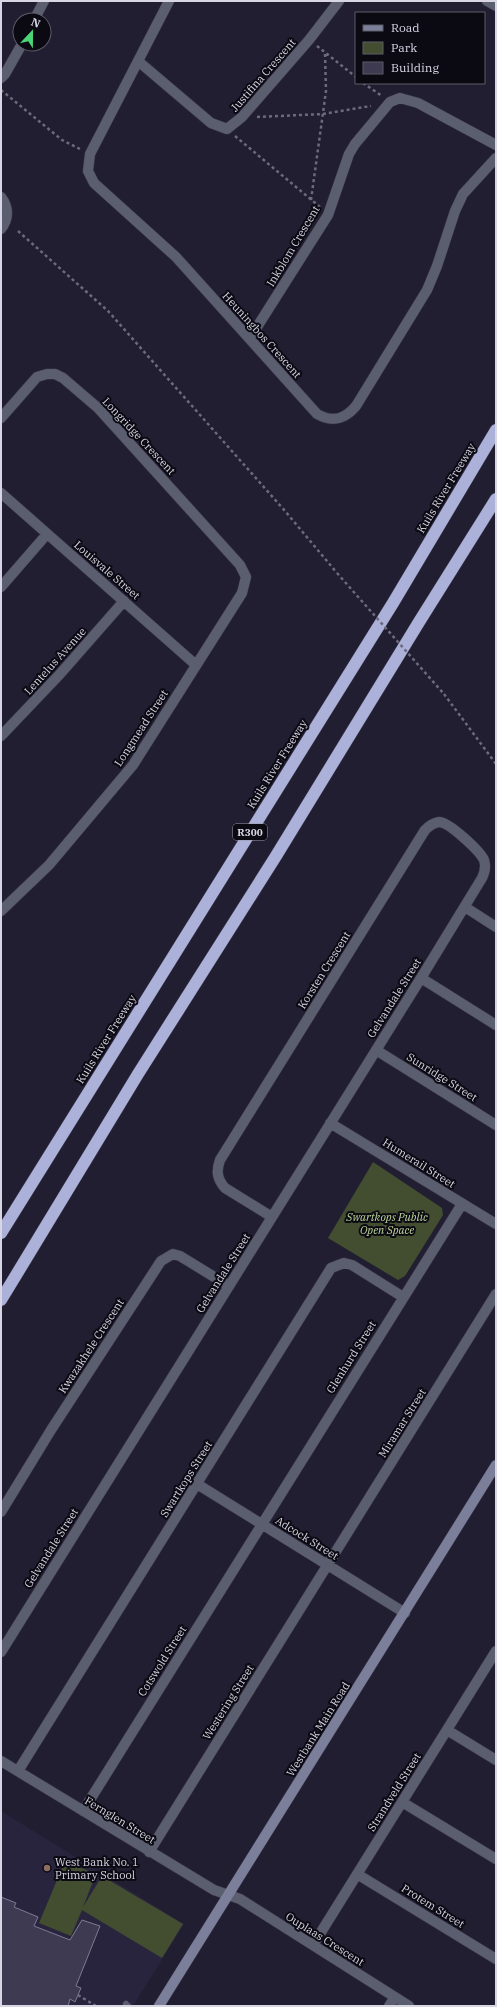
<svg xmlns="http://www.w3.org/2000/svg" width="497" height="2007" font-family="'IBM Plex Serif',serif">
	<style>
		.built { fill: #29243e }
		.green { fill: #424e2f }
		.building { fill: #3e3a51; stroke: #7e7a93 }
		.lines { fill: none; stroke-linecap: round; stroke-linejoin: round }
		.lane-casing { stroke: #3b384b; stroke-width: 7 }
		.street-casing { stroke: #3b384b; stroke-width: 11 }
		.secondary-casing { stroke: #3b384b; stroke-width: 11 }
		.highway-casing { stroke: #3b384b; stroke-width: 13 }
		.path { stroke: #6d6a7c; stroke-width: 2.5; stroke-dasharray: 3 3; stroke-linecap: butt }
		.lane { stroke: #5b5e6e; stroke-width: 6 }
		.street { stroke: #5b5e6e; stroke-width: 10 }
		.secondary { stroke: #7c7f9a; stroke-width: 10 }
		.highway { stroke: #acb1da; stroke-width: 12 }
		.path-bridge { stroke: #6d6a7c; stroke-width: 2.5; stroke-dasharray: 3 3; stroke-linecap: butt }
		.education-dot { fill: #8d6e63; stroke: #0b0a13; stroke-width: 1.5 }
		.labels { text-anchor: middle; stroke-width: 4; stroke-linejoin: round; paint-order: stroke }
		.shield { fill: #0b0a13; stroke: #9a99a5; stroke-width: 1 }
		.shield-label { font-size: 10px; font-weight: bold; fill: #d8d6e4 }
		.street-label { font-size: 11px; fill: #d8d6e4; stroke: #0b0a13 }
		.park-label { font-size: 11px; font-style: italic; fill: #bfd999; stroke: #0b0a13 }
		.poi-label { font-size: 11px; fill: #d8d6e4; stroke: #0b0a13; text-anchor: start }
	</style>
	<rect width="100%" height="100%" fill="#221e32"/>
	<path class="built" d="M1 1811 184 1924 133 2006H1Z"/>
	<path class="green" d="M373 1162 442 1208 443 1215 405 1276 398 1280 328 1238Z
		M65 1861 96 1874 83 1907 102 1876 183 1924 162 1958 82 1910 71 1936 39 1923Z"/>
	<path class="building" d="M1 1897 16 1903 14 1907 38 1917 34 1926 70 1940 82 1920 100 1926 76 1986 81 1988 75 2002 70 1999 68 2006H1Z"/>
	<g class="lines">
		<g class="lane-casing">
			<path id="lane" d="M126 2004 128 2006"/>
		</g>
		<g class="street-casing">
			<path id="street" d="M169 1 90 154 88 171 94 183 176 257 317 414C333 423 345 419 356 406L427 290 437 266 455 211 463 194 496 158
				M487 1 496 6
				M34 20 44 1
				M138 61 211 123 227 129 242 117 309 40 339 1
				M1 78 5 74 22 44
				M1 197C9 207 9 219 1 229
				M250 338 328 215 349 154 355 144 390 102 400 98 418 103 496 145
				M1 418 37 377 47 374H55L63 378 98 408 240 565 246 577 242 593 133 765 49 865 1 911
				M1 493 196 665
				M1 587 47 534
				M1 736 60 674 124 601
				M465 907 496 927
				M421 978 496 1025
				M376 1050 496 1125
				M330 1123 496 1224
				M197 1484 405 1613
				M1 1512 51 1430 161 1261 173 1254 180 1256 229 1286
				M1 1652 421 978 482 878C485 872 486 866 484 860 480 851 449 822 439 822 433 823 429 826 425 830L220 1160C216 1171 217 1179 225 1188L272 1217
				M447 1730 496 1760
				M1 1761 214 1890 240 1899 409 2006
				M18 1771 331 1268 344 1263 352 1265 403 1297
				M402 1802 496 1859
				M83 1811 462 1204
				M149 1852 496 1294
				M357 1874 496 1959
				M313 1945 496 1651
				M389 2006 395 1997"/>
		</g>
		<g class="secondary-casing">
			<path id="secondary" d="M159 2006 496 1465"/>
		</g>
		<g class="highway-casing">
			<path id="highway" d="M1 1233 393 603 496 430
				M1 1300 138 1074 276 856 419 622 496 499"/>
		</g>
		<path class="path" d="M317 46 356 77
			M363 83 382 96
			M1 90 62 140 80 149
			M257 117 323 114 371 106
			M235 136 320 207
			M311 200 326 91 325 53
			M18 231 108 311 285 511 337 573
			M444 694 496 764
			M78 1995 96 2006"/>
		<use href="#lane" class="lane"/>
		<use href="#street" class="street"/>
		<use href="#secondary" class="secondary"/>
		<use href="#highway" class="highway"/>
		<path class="path-bridge" d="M337 573 444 694"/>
	</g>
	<circle class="education-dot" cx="47" cy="1868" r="4"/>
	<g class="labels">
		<rect class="shield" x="233" y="824" width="34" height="16" rx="3"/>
		<g class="shield-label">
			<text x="250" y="836">R300</text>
		</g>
		<g class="street-label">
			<text transform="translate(263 75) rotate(-49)" y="4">Justifina Crescent</text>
			<text transform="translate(293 246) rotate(-59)" y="4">Inkblom Crescent</text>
			<text transform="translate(262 335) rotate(48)" y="4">Heuningbos Crescent</text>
			<text transform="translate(139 436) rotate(47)" y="4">Longridge Crescent</text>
			<text transform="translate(446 488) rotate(-59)" y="4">Kuils River Freeway</text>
			<text transform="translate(107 570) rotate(41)" y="4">Louisvale Street</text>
			<text transform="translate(55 661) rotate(-48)" y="4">Lentelus Avenue</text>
			<text transform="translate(141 728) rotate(-57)" y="4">Longmead Street</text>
			<text transform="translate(277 764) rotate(-58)" y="4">Kuils River Freeway</text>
			<text transform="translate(324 970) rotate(-58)" y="4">Korsten Crescent</text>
			<text transform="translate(394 998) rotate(-58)" y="4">Gelvandale Street</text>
			<text transform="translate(106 1039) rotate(-58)" y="4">Kuils River Freeway</text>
			<text transform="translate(442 1077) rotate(32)" y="4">Sunridge Street</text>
			<text transform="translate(419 1163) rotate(32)" y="4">Humerail Street</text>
			<text transform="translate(223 1273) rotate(-58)" y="4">Gelvandale Street</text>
			<text transform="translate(91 1346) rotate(-57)" y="4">Kwazakhele Crescent</text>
			<text transform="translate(351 1357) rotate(-58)" y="4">Glenhurd Street</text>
			<text transform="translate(402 1423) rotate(-58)" y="4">Miramar Street</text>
			<text transform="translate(186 1479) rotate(-58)" y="4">Swartkops Street</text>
			<text transform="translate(307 1538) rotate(32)" y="4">Adcock Street</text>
			<text transform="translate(51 1548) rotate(-58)" y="4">Gelvandale Street</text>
			<text transform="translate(162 1661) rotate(-58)" y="4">Cotswold Street</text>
			<text transform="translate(228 1702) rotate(-58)" y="4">Westering Street</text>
			<text transform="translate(318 1729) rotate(-58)" y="4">Westbank Main Road</text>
			<text transform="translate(394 1792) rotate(-58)" y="4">Strandveld Street</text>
			<text transform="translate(120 1820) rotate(31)" y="4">Fernglen Street</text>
			<text transform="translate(433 1906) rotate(32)" y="4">Protem Street</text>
			<text transform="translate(325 1939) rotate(32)" y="4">Ouplaas Crescent</text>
		</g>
		<g class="park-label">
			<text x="387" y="1221">Swartkops Public<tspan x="387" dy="13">Open Space</tspan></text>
		</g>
		<g class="poi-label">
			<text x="55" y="1866">West Bank No. 1<tspan x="55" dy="13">Primary School</tspan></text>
		</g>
	</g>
	<rect width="497" height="2007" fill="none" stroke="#d8d6e4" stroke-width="4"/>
	<rect x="355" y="12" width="130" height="72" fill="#0b0a13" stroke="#5d5c67"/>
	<rect x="363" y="25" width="20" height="6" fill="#7c7f9a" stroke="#5d5c67"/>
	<text x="391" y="32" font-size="12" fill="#d8d6e4">Road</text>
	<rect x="363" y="42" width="20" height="12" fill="#424e2f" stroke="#5d5c67"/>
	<text x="391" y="52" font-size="12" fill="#d8d6e4">Park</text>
	<rect x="363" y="62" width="20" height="12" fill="#3e3a51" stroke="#5d5c67"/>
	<text x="391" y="72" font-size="12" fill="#d8d6e4">Building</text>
	<g transform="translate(32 32) rotate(22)"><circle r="19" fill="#0b0a13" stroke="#5d5c67"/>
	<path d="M0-3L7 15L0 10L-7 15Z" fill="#4ad677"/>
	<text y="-6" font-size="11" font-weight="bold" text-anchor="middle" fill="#d8d6e4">N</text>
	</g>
</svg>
